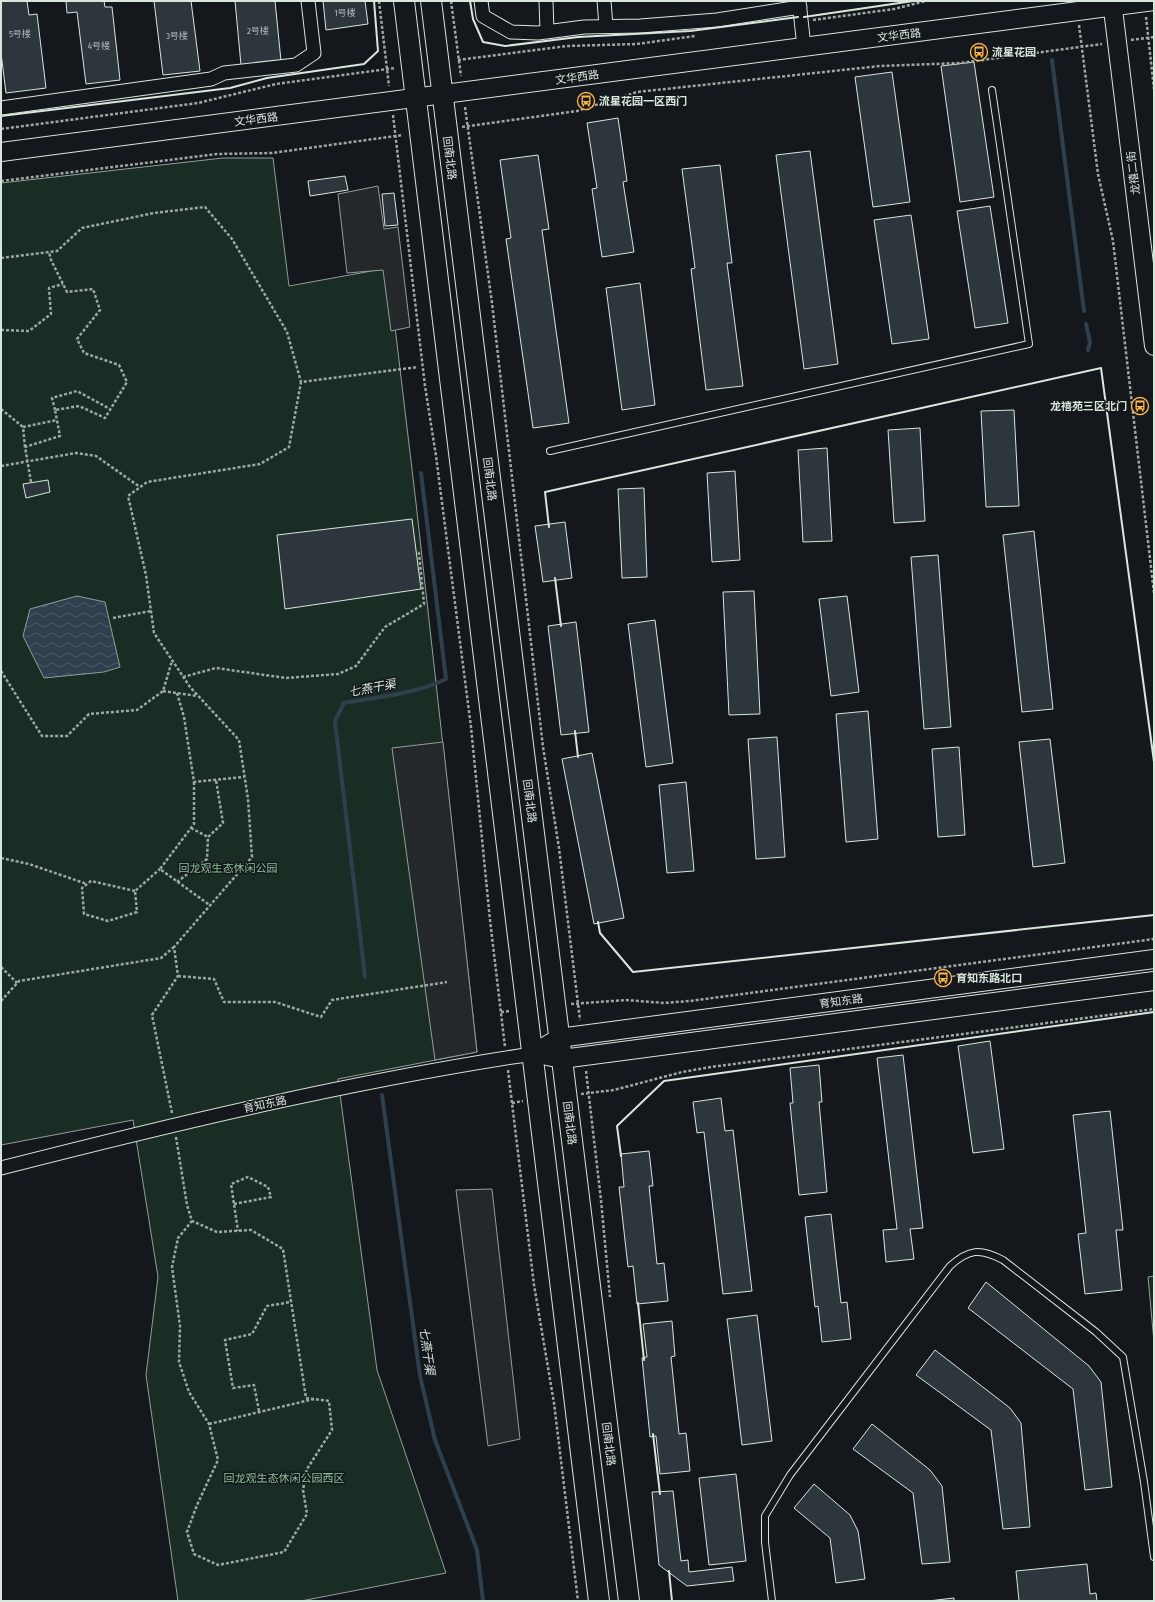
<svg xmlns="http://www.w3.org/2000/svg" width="1155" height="1602" font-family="'Fira Sans Condensed','Noto Sans SC',sans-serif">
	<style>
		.green { fill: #1a2d24; stroke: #939e99 }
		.parking { fill: #24282b; stroke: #939e99 }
		.water { fill: url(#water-waves); stroke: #939e99 }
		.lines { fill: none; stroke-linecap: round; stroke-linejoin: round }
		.stream { stroke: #2f3f4d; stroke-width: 4 }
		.building { fill: #2c363c; stroke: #d8e6dc }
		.lane-casing { stroke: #d8e6dc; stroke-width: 8 }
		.street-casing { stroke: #d8e6dc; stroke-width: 15 }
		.secondary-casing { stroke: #d8e6dc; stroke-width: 20 }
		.primary-casing { stroke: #d8e6dc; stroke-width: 22 }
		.path { stroke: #9da8a2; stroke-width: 2.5; stroke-dasharray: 3 2; stroke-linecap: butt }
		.lane { stroke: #14181c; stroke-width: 6 }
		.street { stroke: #14181c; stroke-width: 13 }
		.secondary { stroke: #14181c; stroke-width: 18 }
		.primary { stroke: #14181c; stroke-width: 20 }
		.wall { stroke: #d8e6dc; stroke-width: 2 }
		.labels { text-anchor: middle; stroke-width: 3; stroke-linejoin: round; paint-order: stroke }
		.number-label { font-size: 9px; fill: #adbab4 }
		.street-label { font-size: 11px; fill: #d8e6dc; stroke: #14181c }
		.poi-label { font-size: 11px; font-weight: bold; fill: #d8e6dc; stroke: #14181c; text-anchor: start }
		.park-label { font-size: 11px; fill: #8ac095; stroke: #14181c }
		.water-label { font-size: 12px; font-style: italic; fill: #d8e6dc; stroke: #14181c }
	</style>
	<defs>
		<pattern id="water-waves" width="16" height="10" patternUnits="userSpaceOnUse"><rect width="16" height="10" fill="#2f3f4d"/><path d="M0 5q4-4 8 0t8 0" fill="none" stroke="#4c5b66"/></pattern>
	</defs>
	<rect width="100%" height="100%" fill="#14181c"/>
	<path class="green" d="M223 158H273L289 286 388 268 416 503 477 1052 338 1079 377 1370 446 1573 301 1601H178L146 1375 158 1277 133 1120 1 1145V183Z
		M1154 1276V1342L1148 1277Z"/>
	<path class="parking" d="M378 186 384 229 398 227 410 327 391 331 383 270 347 273 338 194Z
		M443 742 477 1052 435 1060 392 748Z
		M492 1189 520 1439 488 1446 456 1190Z"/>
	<path class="water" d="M77 596 105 602 120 667 104 672 44 678 23 636 30 609Z"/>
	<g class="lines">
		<path class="stream" d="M1052 60 1084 311
			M1086 324 1090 342 1088 350
			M365 977 335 721 344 703C378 697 415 694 446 679L421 473
			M382 1095 420 1376 435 1440 477 1550 483 1601"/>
	</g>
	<path class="building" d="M1 1H27L29 15 37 14 46 88 6 93 1 53Z
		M66 1H104L105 7H112L120 80 86 84 77 12 67 13Z
		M154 1H191L200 71 163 75Z
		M235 1H275L281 61 241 65Z
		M323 1H365L368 24 326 30Z
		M974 62 994 197 960 202 941 66Z
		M892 72 910 202 873 207 855 77Z
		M618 118 627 181 623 182 634 252 602 257 592 189 597 188 587 123Z
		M810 151 838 364 804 369 776 155Z
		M538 155 549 229 542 230 569 423 533 428 506 239 511 238 500 160Z
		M720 165 732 263H727L743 386 706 390 691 269 695 268 682 169Z
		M345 176 348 190 310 196 308 181Z
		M394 193 398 225 385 226 382 194Z
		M990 206 1008 323 975 328 957 211Z
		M911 215 929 339 892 344 874 220Z
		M640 283 655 405 622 410 606 288Z
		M1014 410 1019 506 986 507 981 411Z
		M920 428 925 521 894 523 888 430Z
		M827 448 832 541 803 542 798 450Z
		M735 471 740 560 712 562 707 473Z
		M48 480 50 492 26 498 23 484Z
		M644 488 647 577 622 578 618 489Z
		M412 519 421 589 285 609 277 535Z
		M565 522 572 578 543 582 535 526Z
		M1034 531 1053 709 1022 712 1003 535Z
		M938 555 951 727 924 729 911 557Z
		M754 591 760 714 729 715 723 592Z
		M847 596 859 692 831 696 819 599Z
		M655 620 673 763 646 767 628 624Z
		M576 622 589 732 561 735 548 626Z
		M868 711 878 839 846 842 836 714Z
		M777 737 785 857 756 859 748 739Z
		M1050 739 1065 863 1033 867 1019 742Z
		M959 747 965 835 938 837 932 749Z
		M592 753 624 918 594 924 562 759Z
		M686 782 694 871 667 873 659 785Z
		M990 1041 1004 1149 973 1153 958 1046Z
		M903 1055 923 1228 910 1229 914 1259 886 1262 883 1230 897 1229 877 1058Z
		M819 1065 822 1102H819L827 1192 799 1195 790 1103H793L790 1068Z
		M721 1098 725 1131 733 1130 752 1291 723 1294 704 1132 697 1133 693 1102Z
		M1110 1111 1123 1230H1116L1122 1290 1085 1294 1078 1234 1086 1233 1073 1115Z
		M649 1151 653 1186H649L657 1264 664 1263 668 1301 637 1304 633 1266 628 1267 619 1187H624L621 1154Z
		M831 1214 841 1303 847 1302 851 1339 822 1342 818 1306 815 1307 805 1217Z
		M986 1282 1089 1366 1101 1382 1112 1487 1085 1490 1073 1389 968 1308Z
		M757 1315 772 1441 742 1445 727 1319Z
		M672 1321 675 1356 671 1357 679 1434 686 1433 690 1471 660 1474 656 1436 650 1437 642 1358 647 1357 643 1324Z
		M935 1350 1010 1408 1021 1423 1030 1527 1003 1529 991 1430 916 1375Z
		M872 1424 930 1470 942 1486 950 1562 922 1564 913 1493 853 1449Z
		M736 1474 746 1561 709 1565 699 1478Z
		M814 1484 850 1515 858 1531 865 1579 836 1583 830 1538 794 1508Z
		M673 1491 681 1561 688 1560 689 1572 732 1567 734 1581 687 1586 659 1565 652 1492Z
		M1087 1564 1090 1594 1096 1593 1097 1601H1019L1016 1571Z
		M954 1598V1601H928Z"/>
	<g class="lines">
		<g class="lane-casing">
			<path id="lane" d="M550 451 1029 344 992 90
				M772 1601 765 1542V1516L790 1475 950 1266C969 1249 980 1248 1003 1260L1096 1332 1123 1357 1144 1482 1154 1557"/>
		</g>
		<g class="street-casing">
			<path id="street" d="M481 1 483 16 511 32 538 33 584 27 640 26 717 20 800 7
				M546 1 547 32
				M604 1 606 26
				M799 1 804 47
				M1 108 211 79 224 73 296 65 314 53 308 1
				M1 1168C177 1123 353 1081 532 1054"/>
		</g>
		<g class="secondary-casing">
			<path id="secondary" d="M1112 1 1154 346
				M1 152 1154 1
				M532 1054 559 1038 1154 959
				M547 1056 562 1059 1154 981"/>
		</g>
		<g class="primary-casing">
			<path id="primary" d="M404 1 599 1601
				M431 1 629 1601"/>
		</g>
		<path class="path" d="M379 1 389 86
			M451 1 461 76
			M1146 17 1154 89
			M813 20 894 9 925 1
			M1079 25 1098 174 1113 241 1154 593
			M1131 40 1154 37
			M458 60 567 46 637 44 695 36
			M465 107 492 303 543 747 559 848 580 1020
			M393 115 425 386 436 456 471 727 490 920 505 1047
			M462 127 577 111 637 92 880 66 960 63 1102 44
			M1 129 198 103 276 84 395 68
			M1 181 217 154 272 153 403 135
			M1 258 57 251 82 228 154 213 205 207 232 239 287 332 301 382 418 367
			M1 330 29 331 51 314 49 288 63 284
			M1 409 23 427
			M55 410 52 398 77 391 110 409
			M25 447 23 427 57 420
			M1 466 76 453 96 456 140 487
			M31 482 25 447 60 436 55 410 79 406 105 418 127 382 119 365 84 353 77 339 100 310 93 289 67 292 51 260 49 252
			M113 618 151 611
			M1 671 42 736H67L89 714 137 710 163 691 172 661
			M183 677 216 668 286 678 338 674 356 666 385 627 424 604 419 553 416 551
			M163 691 197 696
			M177 693 184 717 194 782 244 777
			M194 782V824L160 869 211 906
			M191 828 208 837
			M1 858 29 864 87 884
			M177 882 207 859 208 837 223 823 216 780
			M135 891 91 881 82 888 84 914 108 921 137 912 135 891 160 869
			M1 967 17 983
			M178 976 214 979 224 1002H275L321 1017 332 1000 447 982
			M1 1001 19 981 161 958 174 947
			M571 1004 626 1000 664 1003 690 1001 1154 939
			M501 1012 510 1011
			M508 1070 534 1285 554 1403 578 1601
			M586 1071 601 1200 610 1297
			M581 1094 614 1090 682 1072 711 1067 1154 1009
			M512 1103 523 1101
			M172 1113 152 1015 178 976 174 947 252 857 248 799 239 740 190 687 154 633 146 575 128 496 147 482 260 464 289 447 301 382
			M176 1137 187 1205 192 1221 217 1232 251 1230 283 1249 306 1398 329 1401 332 1430 307 1469 303 1490 307 1514 284 1552 218 1565 194 1554 187 1532 197 1505 218 1460 209 1424 189 1392 179 1362 180 1326 172 1267 178 1238 192 1221
			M234 1204 271 1197 268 1187 248 1177 231 1184 238 1231
			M259 1411 254 1385 233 1388 225 1340 252 1334 267 1306 291 1302
			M209 1424 314 1399"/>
		<use href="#lane" class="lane"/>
		<use href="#street" class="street"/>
		<use href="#secondary" class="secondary"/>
		<use href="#primary" class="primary"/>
		<path class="wall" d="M470 1 473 19 483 42 505 46 578 37 690 31 798 17
			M804 17 913 1
			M1154 91V104
			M1 116 230 88 267 78 364 64 378 51 374 1
			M549 527 545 492 1101 368 1154 762
			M555 578 561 626
			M575 731 578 757
			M598 922 600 933 633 972 1154 915
			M621 1156 617 1126 664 1081 1154 1012
			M638 1303 644 1360
			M653 1434 660 1494
			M669 1571 672 1601"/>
	</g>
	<defs>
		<g id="bus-ring" transform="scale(0.9)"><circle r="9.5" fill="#14181c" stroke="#ffb74d" stroke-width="1.5"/><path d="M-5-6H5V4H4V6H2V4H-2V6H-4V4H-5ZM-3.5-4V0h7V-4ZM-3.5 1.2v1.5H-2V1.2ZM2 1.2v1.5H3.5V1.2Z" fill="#ffb74d"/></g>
	</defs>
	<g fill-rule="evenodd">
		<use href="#bus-ring" x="979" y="52"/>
		<use href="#bus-ring" x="586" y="101"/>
		<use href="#bus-ring" x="1140" y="406"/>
		<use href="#bus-ring" x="943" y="978"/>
	</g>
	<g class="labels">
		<g class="number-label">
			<text x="345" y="16">1号楼</text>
			<text x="258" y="34">2号楼</text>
			<text x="20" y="37">5号楼</text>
			<text x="177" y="39">3号楼</text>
			<text x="99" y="49">4号楼</text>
		</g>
		<g class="street-label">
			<text transform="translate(899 35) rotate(-7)" y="4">文华西路</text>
			<text transform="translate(577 77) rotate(-8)" y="4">文华西路</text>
			<text transform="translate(256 119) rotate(-7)" y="4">文华西路</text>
			<text transform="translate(450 158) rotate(83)" y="4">回南北路</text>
			<text transform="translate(1133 173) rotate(-97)" y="4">龙禧二街</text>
			<text transform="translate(490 479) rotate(83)" y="4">回南北路</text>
			<text transform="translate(530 801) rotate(83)" y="4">回南北路</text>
			<text transform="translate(841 1001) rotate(-8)" y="4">育知东路</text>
			<text transform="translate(265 1104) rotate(-12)" y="4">育知东路</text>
			<text transform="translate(570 1123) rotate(83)" y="4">回南北路</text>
			<text transform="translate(609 1444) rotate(83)" y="4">回南北路</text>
		</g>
		<g class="poi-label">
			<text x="992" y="56">流星花园</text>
			<text x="599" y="105">流星花园一区西门</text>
			<text x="1127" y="410" text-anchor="end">龙禧苑三区北门</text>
			<text x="956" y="982">育知东路北口</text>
		</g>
		<g class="park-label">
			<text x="228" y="872">回龙观生态休闲公园</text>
			<text x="284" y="1482">回龙观生态休闲公园西区</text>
		</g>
		<g class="water-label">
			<text transform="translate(372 688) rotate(-11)" y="4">七燕干渠</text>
			<text transform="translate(427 1351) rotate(82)" y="4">七燕干渠</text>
		</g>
	</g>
	<rect width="1155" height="1602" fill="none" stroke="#d8e6dc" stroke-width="4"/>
</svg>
